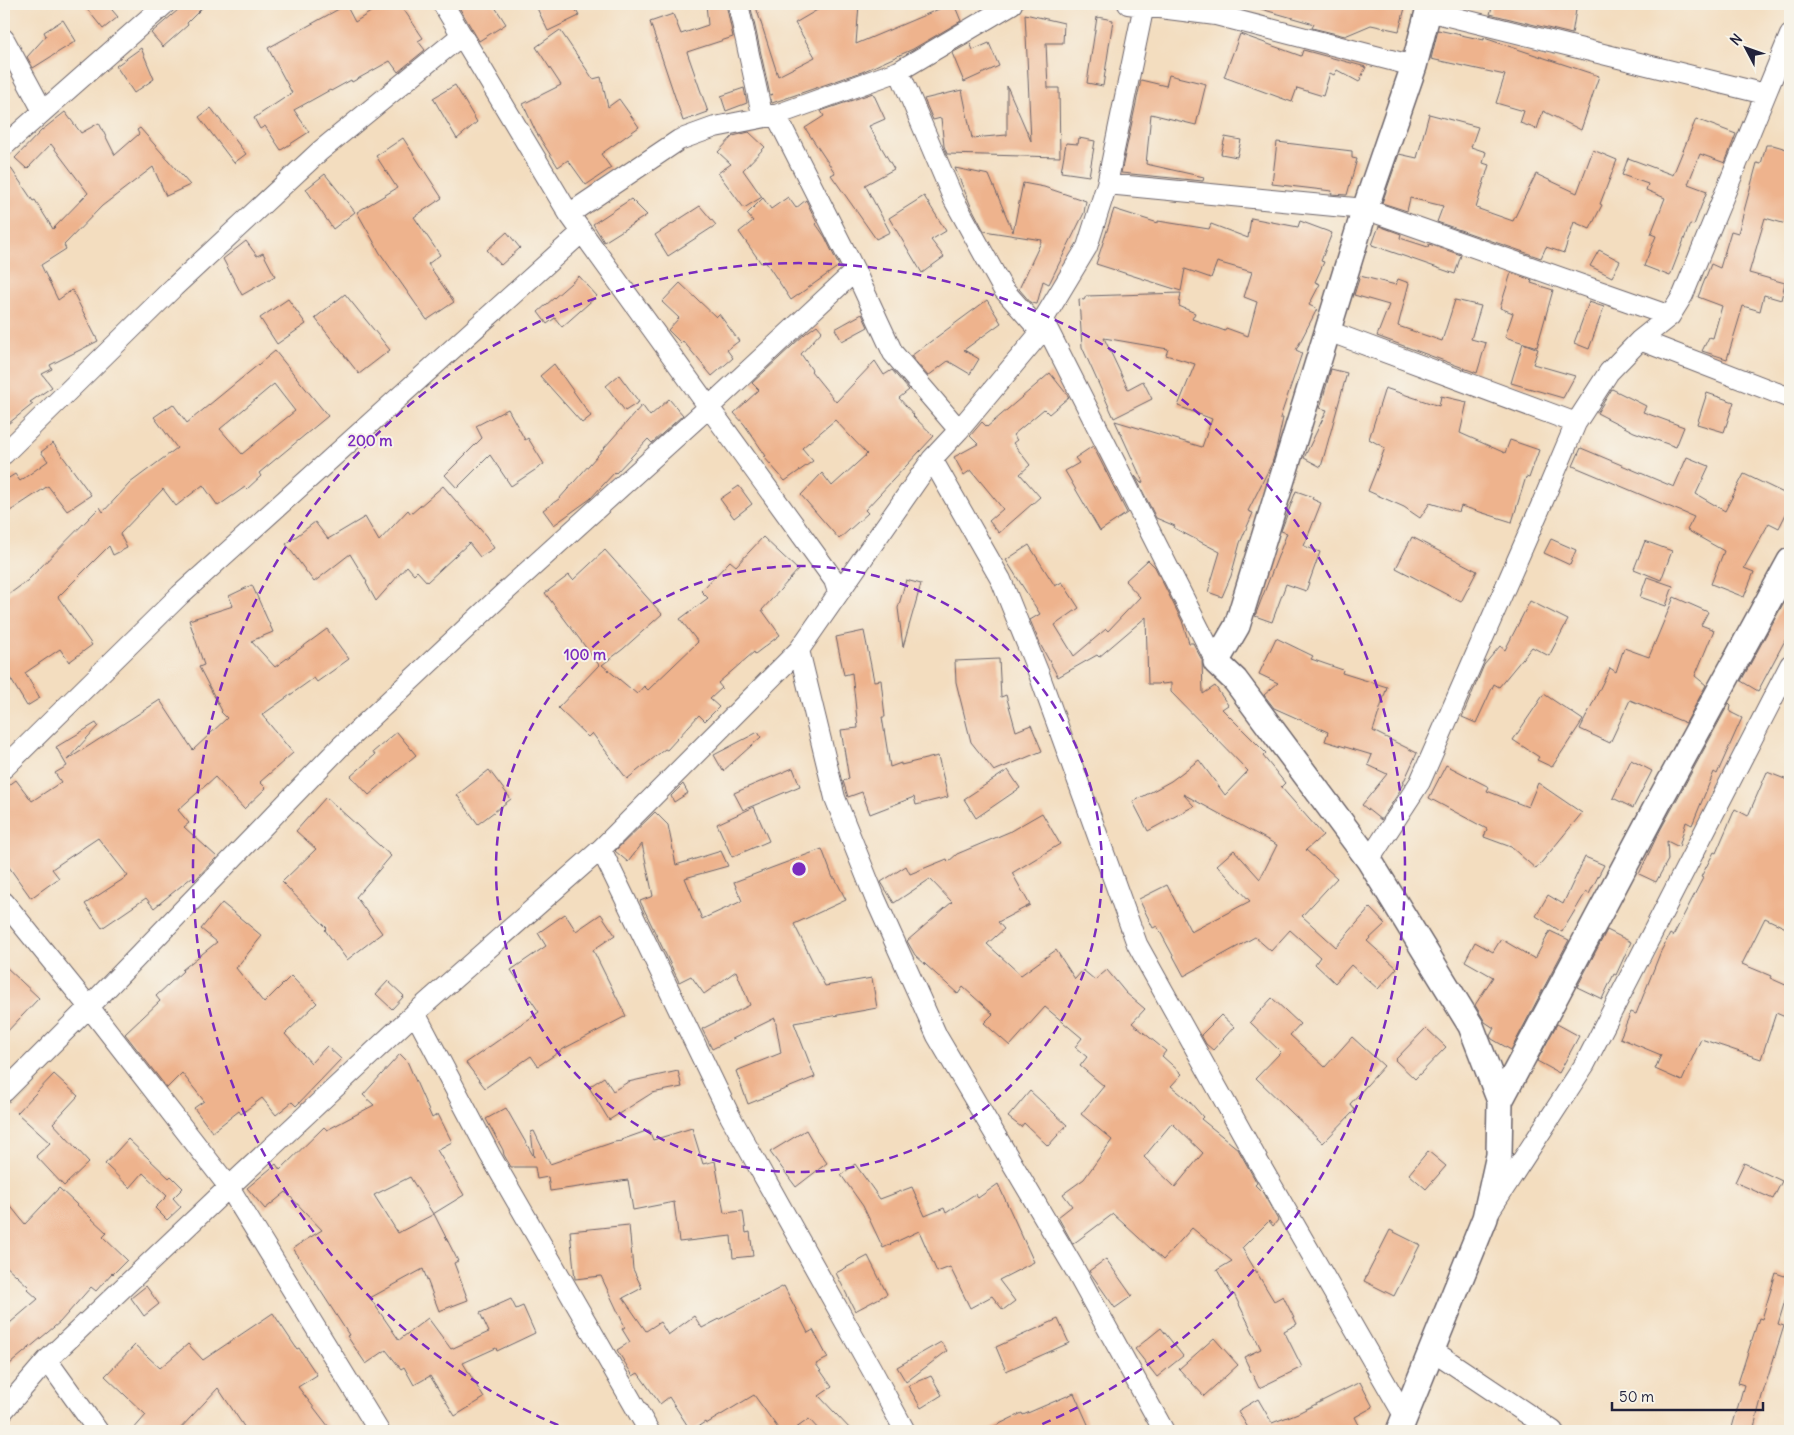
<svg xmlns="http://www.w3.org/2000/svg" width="1794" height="1435" font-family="Delius,sans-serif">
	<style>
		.building { fill: #eeb38d; fill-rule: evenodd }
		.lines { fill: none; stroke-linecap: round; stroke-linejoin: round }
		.minor-casing { stroke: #6b6369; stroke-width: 22 }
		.tertiary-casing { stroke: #6b6369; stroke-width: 28 }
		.minor { stroke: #fff; stroke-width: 20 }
		.tertiary { stroke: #fff; stroke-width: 25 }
		.ring { fill: none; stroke: #7b2cbf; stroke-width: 2.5; stroke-dasharray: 9 6 }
		.centre { fill: #7b2cbf; stroke: #f7f3e8; stroke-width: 2.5 }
		.ring-label { font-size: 15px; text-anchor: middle; font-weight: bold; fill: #7b2cbf; stroke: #f7f3e8; stroke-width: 4; stroke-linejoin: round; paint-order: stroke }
	</style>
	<rect width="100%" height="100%" fill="#f7f3e8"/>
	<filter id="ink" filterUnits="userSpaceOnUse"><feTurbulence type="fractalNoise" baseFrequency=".02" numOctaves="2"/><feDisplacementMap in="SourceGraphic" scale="10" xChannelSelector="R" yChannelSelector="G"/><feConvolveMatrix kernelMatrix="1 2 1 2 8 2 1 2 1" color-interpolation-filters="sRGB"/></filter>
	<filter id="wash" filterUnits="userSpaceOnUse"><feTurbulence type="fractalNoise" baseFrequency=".0096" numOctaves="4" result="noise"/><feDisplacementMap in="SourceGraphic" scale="20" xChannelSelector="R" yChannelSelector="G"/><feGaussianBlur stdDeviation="1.12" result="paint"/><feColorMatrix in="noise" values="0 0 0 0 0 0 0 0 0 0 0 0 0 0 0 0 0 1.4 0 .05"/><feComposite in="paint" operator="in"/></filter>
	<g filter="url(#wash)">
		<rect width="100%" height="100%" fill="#f3ddbf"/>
		<g id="blocks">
			<path class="building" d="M83 4H107L118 17 103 29Z
				M185 4H206L187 23 188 25 163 47 151 33Z
				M383 4H400L423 38 418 41 425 50 398 72 390 61 352 82 351 80 331 91 330 90 294 110 309 132 281 150 265 126 260 129 254 118 292 93 268 48 346 5 355 22Z
				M457 4H493L506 24 479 41Z
				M535 4H573L579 16 548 31Z
				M706 4H726L733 37 687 52 708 112 683 121 650 22 673 14 681 34 708 25Z
				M750 4H755L778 76 815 57 795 23 819 9V4H859L856 44 951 4H954L961 21 913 49 862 72 772 103 770 97 773 94 770 95Z
				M1262 4H1406L1399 31 1371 25 1345 36 1312 28 1314 24 1261 9Z
				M1493 4H1577L1572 34 1490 14Z
				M1025 14 1064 23 1063 43H1046L1048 88H1059L1060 157 947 154 944 146 941 118 933 120 924 99 962 90 972 138 1007 135V86L1031 141Z
				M1097 17 1113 20 1103 86 1087 83Z
				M63 20 76 41 33 68 27 57 46 36 44 32Z
				M560 30 593 79 601 77 608 107 619 99 639 127 601 154 611 168 586 185 568 160 558 167 536 132 523 104 561 85 536 47Z
				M1438 30 1484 40V38L1599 76 1581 130 1543 111 1537 129 1520 123 1524 111 1496 103 1505 75 1431 59Z
				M1240 34 1301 56 1303 50 1366 67 1359 82 1337 70 1334 75 1330 73 1323 96 1297 88 1292 102 1224 77Z
				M970 43 973 50 989 43 999 66 964 82 952 53Z
				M141 48 154 79 134 93 116 66Z
				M1169 75 1206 84 1196 125 1151 114 1146 164 1204 177 1203 181 1121 173 1141 80 1166 86Z
				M455 85 477 122 457 139 433 98Z
				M744 88 747 103 726 111 721 96Z
				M873 93 885 119 869 126 894 169 865 185 890 232 876 239 831 175 835 173 805 128 824 116 821 111Z
				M211 108 246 154 234 163 199 117Z
				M65 112 81 133 99 123 115 155 139 134 137 130 140 128 190 185 166 196 153 167 102 206 64 245 66 249 41 265 58 300 72 290 98 341 50 365 52 369 42 374 52 387 30 402 33 404 4 427V158L33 201 35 200 53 229 88 193 51 144 27 169 15 158 42 130Z
				M1429 114 1478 127 1471 147 1486 152 1483 163 1489 165 1476 208 1513 221 1536 174 1577 193 1593 150 1617 160 1600 204 1602 205 1590 229 1574 222 1564 253 1546 247 1541 258 1437 222 1443 206 1410 198 1407 211 1382 203 1399 154 1417 158Z
				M1696 119 1736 134 1725 163 1700 154 1688 184 1707 191 1694 225 1690 224 1670 276 1644 266 1656 236 1651 234 1665 198 1646 190 1648 184 1622 175 1628 158 1673 175Z
				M749 132 765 147 743 170 762 197 744 208 718 173 731 164 718 152 733 136Z
				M1225 137 1241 140 1237 157 1221 154Z
				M403 138 442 198 414 217 440 255 428 264 454 302 427 320 380 253 357 212 397 188 376 156Z
				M1079 138 1095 141 1089 176 1061 172 1066 143 1078 144Z
				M1277 142 1352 151V158L1357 159 1347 195 1331 194 1332 191 1272 184Z
				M1766 145H1773L1790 150V223L1786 222V224L1765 218 1749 273 1785 283 1781 300 1764 295 1760 311 1743 306 1727 359 1702 351 1709 337 1713 338 1722 306 1698 297 1711 264 1720 268 1731 231 1738 233 1757 163 1761 164Z
				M955 168 989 175 1013 232 1023 183 1044 187 1086 201 1084 213 1049 284 1043 281 1037 304 1031 303 1019 289 1042 240 984 231 970 204Z
				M325 174 355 212 333 229 306 189Z
				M924 196 946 231 931 240 944 257 922 273 889 218Z
				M788 197 796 208 806 200 817 223 816 224 825 237 839 266 791 300 765 261 761 263 739 232 753 221 747 214 763 198 771 209Z
				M631 199 647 215 604 242 593 224Z
				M700 206 716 225 668 256 655 235Z
				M1114 209 1158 223V221L1209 229 1211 224 1248 238 1251 218 1298 227 1300 221 1332 233 1321 261 1324 262 1315 282 1320 284 1309 305 1317 309 1296 350 1302 353 1280 418H1283L1276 450 1272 463 1248 511 1253 513 1240 543 1231 576 1222 597 1208 592 1220 552 1174 528 1175 526 1156 518 1135 476 1141 483 1143 482 1115 421 1202 447 1212 419 1178 406 1195 364 1166 355 1168 349 1104 338 1128 389 1143 381 1152 399 1114 418 1082 347 1079 299 1084 300 1086 296 1181 293 1179 306 1195 313 1192 319 1225 331 1226 328 1248 336 1257 302 1244 297 1252 272 1217 262 1211 278 1185 269 1181 291 1096 264Z
				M1379 226 1401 234 1400 238 1428 247 1429 244 1461 255 1455 274 1372 245Z
				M507 232 520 248 501 265 487 250Z
				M246 241 257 256 263 253 275 276 242 295 223 259Z
				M1599 250 1620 261 1612 277 1590 266Z
				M1511 273 1532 280 1531 283 1553 290 1537 347 1505 337 1513 313 1500 308Z
				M579 276 597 296 562 327 555 318 547 324 538 312Z
				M1360 276 1396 285 1398 279 1409 283 1398 326 1442 341 1455 300 1481 306 1471 339 1486 343 1477 373 1377 336 1389 305 1354 295Z
				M680 283 716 317 719 314 739 341 727 350 733 358 712 376 683 341 681 343 668 330 679 318 662 302Z
				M345 294 390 350 359 374 315 318Z
				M288 299 306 324 277 344 260 318Z
				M987 300 1001 323 964 350 979 359 970 374 948 361 928 376 911 356Z
				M1589 302 1604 307 1589 349 1574 343Z
				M862 314 868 327 842 341 835 329Z
				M817 325 822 331 801 354 812 370 811 371 836 402 875 361 884 375 892 370 909 390 899 398 914 415 913 416 934 436 865 510 868 513 839 539 801 495 822 473 832 486 867 454 835 420 802 448 813 461 785 481 764 457 766 456 744 424 734 413 759 390 752 383 806 333Z
				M1523 343 1538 349 1533 364 1575 376 1563 398 1511 383Z
				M275 351 328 416 259 473 261 476 247 489 245 487 218 506 203 485 176 506 163 489 120 534 127 548 113 555 109 546 58 597 92 645 69 662 60 649 25 673 40 698 27 706 4 668V598L27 581 100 507 103 512 130 483 177 448 154 417 173 404 187 423ZM274 384 295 411 242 454 220 429Z
				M554 364 591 416 582 423 540 376Z
				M1331 369 1347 373 1321 467 1304 458 1327 410 1320 408Z
				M1050 373 1069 397 1049 414 1044 409 1013 435 1017 440 1013 443 1030 465 1020 474 1040 497 999 533 989 521 1003 509 971 470 964 475 954 457 978 444 970 436 982 422 987 427Z
				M619 375 639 402 625 411 606 386Z
				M1385 388 1439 406 1441 396 1467 402 1460 433 1505 453 1510 440 1539 450 1529 478 1526 477 1512 522 1461 506 1459 512 1430 503 1420 518 1404 507 1368 491 1385 448 1369 439Z
				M1612 389 1646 406 1643 412 1684 427 1676 447 1634 432 1597 413Z
				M1707 393 1734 402 1724 432 1697 424Z
				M669 399 683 415 652 443 648 439 616 473 615 472 590 499 554 525 543 510 559 499 642 405 650 416Z
				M508 409 525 440 528 438 544 464 511 486 490 455 457 488 445 475 482 438 476 426Z
				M53 443 91 495 67 511 48 486 4 515V481L15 474 20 481 48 461 41 452Z
				M1093 446 1127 513 1100 531 1065 471 1079 463 1075 458Z
				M1581 448 1674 487 1687 457 1709 466 1696 494 1725 511 1744 474 1790 496V506L1779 528 1769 523 1744 568 1754 572 1744 597 1711 584 1724 551 1687 530 1694 517 1573 466Z
				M443 486 486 536 494 548 480 557 469 543 427 582 417 571 414 574 407 566 376 601 366 583 367 582 350 554 314 582 286 544 315 522 328 539 365 517 379 541 408 510 411 514Z
				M739 486 752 504 734 518 720 499Z
				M1296 491 1313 497 1312 499 1321 503 1304 546 1320 552 1306 591 1286 584 1272 622 1255 616 1287 533 1281 531Z
				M763 537 798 570 762 610 780 635 755 654 754 652 718 683 722 688 710 699 719 707 705 721 699 715 667 750 665 749 627 779 592 733 588 737 558 708 599 665 545 593 569 575 573 580 605 550 662 614 623 649 602 665 637 694 644 686 648 690 698 642 680 619 708 598 701 591 730 561 736 566Z
				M1412 537 1477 571 1461 602 1396 568Z
				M1551 539 1576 550 1570 565 1544 553Z
				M1645 541 1672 551 1661 580 1634 569Z
				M1029 545 1055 586 1062 582 1079 608 1055 625 1074 656 1106 629 1108 631 1140 597 1125 581 1148 560 1155 567 1182 621 1189 643H1193L1202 660 1203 694 1215 686 1228 705 1222 709 1266 753 1263 756 1285 783 1281 787 1323 835 1306 850 1337 878 1302 916 1336 947 1370 908 1385 924 1367 941 1397 968 1378 989 1351 965 1335 983 1315 964 1320 957 1290 930 1271 951 1255 937 1184 976 1157 926 1153 928 1139 899 1167 885 1191 932 1250 901 1217 865 1234 850 1260 879 1277 845 1183 794 1194 806 1148 831 1133 802 1171 781 1199 760 1225 795 1248 771 1171 692V683L1162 684 1161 682 1159 684H1148L1146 617 1099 657 1097 655 1058 677 1040 644 1030 620 1040 614 1006 560Z
				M1647 577 1673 586 1666 606 1640 597Z
				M906 580 921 584 903 647 898 608Z
				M252 585 273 632 251 641 275 667 327 629 349 659 317 682 314 678 262 715 293 753 260 782 266 788 244 809 215 777 178 810 189 823 184 827 217 857 195 880 192 877 154 908 146 898 102 928 85 904 128 876 98 838 52 869 59 878 31 898 4 860V789L16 780 32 801 61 782 55 773 67 766 56 747 96 723 98 726 67 760 160 700 193 750 227 718 221 712 222 711 199 667 204 665 189 620 233 606 229 596Z
				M1790 591V631L1758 691 1741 681Z
				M1674 597 1708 612 1701 625 1714 630 1695 676 1706 685 1686 723 1630 700 1610 743 1580 729 1610 668 1616 672 1624 648 1649 657Z
				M1530 601 1568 620 1549 656 1532 647 1499 687 1494 684 1476 723 1462 717 1484 665 1500 646 1505 650Z
				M864 631 874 681 881 680 885 717H882L890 767 901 763V765L938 756 948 797 916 805 914 797 870 814 862 792 848 797 843 781 849 779 841 730 858 728 852 673 844 675 836 637Z
				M1276 638 1313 656 1311 659 1343 670 1342 673 1387 687 1373 731 1417 753 1398 794 1381 820 1362 805 1387 774 1368 765 1372 755 1325 741 1328 732 1274 708 1264 695 1278 683 1259 674Z
				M999 659 1001 697 1006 695 1016 731 1031 725 1042 751 994 771 971 742 956 682 955 661Z
				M1544 694 1583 720 1552 767 1537 760 1539 757 1513 740Z
				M1729 703 1731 705 1730 712 1742 718 1717 774 1714 772 1692 825 1686 822 1679 847 1667 841 1668 860 1656 882 1639 874 1657 836Z
				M397 732 416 755 369 795 351 776 375 755 373 752Z
				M758 732 761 737 723 771 714 755Z
				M1631 760 1652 771 1633 808 1613 798Z
				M1446 765 1489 787 1487 791 1528 807 1538 783 1582 813 1536 869 1511 847 1484 837 1487 829 1429 798Z
				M793 768 800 786 743 810 734 793Z
				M489 770 511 799 478 824 457 795Z
				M1008 770 1020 788 976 818 964 799Z
				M1767 772 1790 781V930L1765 918 1742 964 1771 976 1770 978 1790 987V1019L1776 1013 1761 1059 1701 1039 1682 1081 1655 1069 1661 1055 1620 1038 1631 1012 1636 1014 1661 951 1670 934 1673 936 1703 878 1701 877 1714 852 1716 853 1735 809 1748 816Z
				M683 784 688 793 674 802 671 796Z
				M326 797 391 856 356 897 382 933 347 960 325 930 327 928 282 882 316 849 296 831Z
				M754 807 769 841 732 857 717 824Z
				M655 812 668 825 676 865 721 851 728 866 685 878 702 919 742 901 734 882 822 849 833 878H835L846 900 794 924 825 986 872 978 877 1008 794 1023 815 1077 748 1104 736 1071 781 1053 775 1018 712 1049 702 1029 750 1005 736 971 704 994 691 976 679 982 640 901 653 896 642 844 628 862 615 851Z
				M1042 813 1060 844 1012 873 1030 905 998 922 1004 929 987 944 1021 975 1056 950 1075 979 1083 970 1095 980 1107 970 1126 993 1145 1009 1132 1023 1166 1051 1162 1056 1182 1074 1171 1086 1189 1101 1203 1117 1201 1119 1238 1149 1257 1183 1255 1185 1263 1193 1278 1220 1273 1226 1269 1221 1242 1248 1274 1301 1283 1296 1297 1324 1284 1331 1302 1367 1259 1388 1244 1357 1261 1349 1234 1294 1232 1295 1217 1270 1232 1261 1192 1228 1163 1260 1113 1214 1073 1244 1058 1217 1072 1206 1063 1194 1084 1179 1112 1140 1081 1114 1104 1086 1080 1066 1087 1057 1075 1047 1082 1038 1045 1007 1010 1046 984 1023 993 1014 963 987 958 994 915 955 907 941 952 902 930 879 894 903 881 882 906 866 910 874 947 859 948 862 957 854 1009 832ZM1172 1123 1203 1153 1175 1187 1144 1157Z
				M1585 857 1604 865 1589 894 1586 892 1562 932 1536 916 1548 895 1563 904Z
				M222 903 262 936 236 968 264 1003 291 976 317 1003 285 1034 311 1063 327 1046 341 1059 296 1106 292 1102 276 1115 262 1098 241 1114 239 1111 212 1132 194 1108 204 1101 182 1073 167 1088 125 1034 160 1001 156 996 183 971 182 970 217 942 201 929Z
				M565 914 576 931 601 914 615 935 593 950 626 1016 565 1048 538 1066 531 1056 485 1088 466 1063 539 1012 511 970 546 946 538 933Z
				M1607 930 1631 942 1616 975 1614 974 1602 999 1577 987Z
				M1550 931 1569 940 1511 1050 1492 1039 1490 1036 1494 1028 1485 1022 1475 1005 1493 977 1465 961 1475 942 1493 952 1501 939 1535 959Z
				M4 965 39 998 4 1035Z
				M388 981 404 996 392 1009 376 994Z
				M1272 998 1300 1024 1290 1035 1325 1067 1352 1037 1384 1066 1350 1104 1355 1110 1323 1143 1256 1078 1281 1052 1250 1022Z
				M1221 1015 1234 1027 1213 1050 1206 1044 1201 1035Z
				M1557 1024 1579 1036 1559 1073 1537 1061Z
				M1426 1028 1446 1047 1415 1079 1395 1060Z
				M400 1054 407 1061 432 1118 438 1114 452 1142 437 1150 464 1195 433 1214 410 1177 374 1195 398 1233 434 1214 458 1261 454 1263 468 1300 439 1311 423 1269 370 1298 399 1340 428 1318 451 1349 489 1332 480 1313 511 1299 516 1309 523 1306 535 1333 497 1351 496 1348 463 1363 484 1398 455 1416 430 1376 414 1385 404 1367 401 1369 386 1350 366 1364 347 1336 349 1335 293 1248 322 1230 286 1192 265 1209 247 1188 276 1164 280 1170 324 1127 327 1130 374 1105 363 1095Z
				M678 1071 682 1087 652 1093 609 1120 589 1087 604 1077 613 1091 628 1082Z
				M54 1074 78 1096 53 1123 89 1162 64 1186 36 1156 50 1143 17 1113Z
				M1030 1091 1067 1125 1048 1146 1024 1123 1021 1127 1008 1117Z
				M506 1108 534 1157 531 1132 534 1131 550 1164 614 1142 622 1141 621 1140 649 1130 653 1140 692 1128 703 1164 715 1161 724 1213 743 1211 746 1233 750 1232 753 1256 733 1258 731 1236 679 1242 674 1202 633 1210 628 1180 550 1191 548 1177 537 1179 535 1167H511L504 1155 503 1150 486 1119Z
				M806 1130 817 1149 827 1163 796 1187 770 1152Z
				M128 1139 169 1178 171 1176 183 1188 173 1198 181 1207 167 1220 155 1208 167 1196 143 1173 130 1188 105 1164Z
				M1428 1151 1446 1166 1426 1189 1409 1174Z
				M1744 1163 1782 1181 1773 1199 1735 1182Z
				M855 1164 880 1199 912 1187 925 1216 944 1208 946 1213 975 1194 978 1198 998 1184 1034 1262 999 1280 1015 1301 1003 1310 992 1296 970 1308 950 1267 937 1272 919 1231 883 1248 863 1206 841 1175Z
				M59 1188 107 1233 103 1237 127 1260 113 1274 112 1273 96 1291 91 1287 60 1322 4 1369V1328L38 1299 27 1289 29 1287 4 1264V1198L25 1224Z
				M629 1225 633 1269 642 1288 623 1298 646 1331 660 1322 668 1335 694 1316 702 1328 784 1286 808 1333 813 1330 828 1358 816 1364 832 1387 819 1396 852 1431H820L809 1419 792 1431H780L754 1395 706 1424 705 1422 691 1431 669 1397 660 1404 638 1373 633 1376 617 1350 630 1342 622 1329 625 1327 601 1276 575 1279 570 1231Z
				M1390 1230 1420 1245 1394 1296 1364 1281Z
				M868 1256 887 1294 855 1311 836 1273Z
				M1106 1259 1132 1296 1115 1308 1089 1271Z
				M1776 1273 1790 1278V1284L1778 1324 1784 1326 1762 1396 1753 1431H1731L1744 1385 1738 1383 1759 1318 1762 1319Z
				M146 1286 159 1304 144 1316 131 1298Z
				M273 1313 297 1349 299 1348 317 1375 298 1387 332 1431H247L218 1388 178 1431H132L146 1415 105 1376 135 1345 160 1368 188 1344 203 1360Z
				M1058 1319 1069 1343 1006 1371 996 1347Z
				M1161 1328 1183 1356 1157 1377 1135 1349Z
				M1214 1338 1238 1365 1204 1396 1179 1369Z
				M941 1342 947 1351 906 1382 897 1367Z
				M931 1376 942 1395 921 1408 908 1386Z
				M1360 1382 1373 1407 1355 1417 1362 1431H1250L1238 1411 1258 1399 1272 1423 1298 1413Z
				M1074 1393 1091 1431H985L1022 1413 1023 1415Z"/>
		</g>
	</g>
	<g filter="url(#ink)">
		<use href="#blocks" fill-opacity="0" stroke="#6b6369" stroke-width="1"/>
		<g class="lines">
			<g class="minor-casing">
				<path id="minor" d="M443 4 569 214 834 580 838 592
					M738 4 762 114 776 115 855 271 893 353 959 430
					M1128 4 1216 15 1414 66
					M1428 11 1765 94
					M4 39 43 111
					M899 71 954 200 1003 289 1041 332
					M4 146 165 4
					M1107 184 1365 209 1670 316
					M569 214 679 140 715 127 776 115 899 71 1012 4
					M1043 320 1216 662
					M1328 331 1576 423
					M1640 340 1790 398
					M4 454 174 287 320 151 462 35
					M932 459 1001 580 1039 674 1137 944 1259 1163 1405 1417
					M799 650 835 798 875 898 937 1036 1074 1268 1164 1431
					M4 768 180 595 582 232
					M601 849 730 1116 872 1370 905 1431
					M1369 860 1420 782 1540 508 1576 423 1609 372 1640 340 1670 316 1683 295 1790 35
					M4 902 89 1007 229 1187 379 1431
					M415 1013 490 1155 649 1431
					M4 1092 89 1007 341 746 507 590 708 408 855 271
					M1490 1210 1585 1064 1790 665
					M1432 1350 1553 1431
					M47 1360 98 1431
					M4 1410 47 1360 229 1187 415 1013 601 849 799 650 932 459 959 430 1041 332 1043 320 1087 247 1107 184 1144 5"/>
			</g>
			<g class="tertiary-casing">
				<path id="tertiary" d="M1500 1101 1661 798 1790 561
					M1399 1431 1485 1218 1499 1155 1500 1101 1471 1026 1369 860 1235 680 1216 662 1237 626 1365 209 1414 66 1430 4"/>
			</g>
			<use href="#minor" class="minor"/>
			<use href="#tertiary" class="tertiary"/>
		</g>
	</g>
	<g class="ring">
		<circle cx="799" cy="869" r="303"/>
		<path d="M572 1431A606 606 0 1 1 1026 1431"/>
	</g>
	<circle cx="799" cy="869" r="8" class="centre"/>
	<g class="ring-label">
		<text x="370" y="446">200 m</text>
		<text x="585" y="660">100 m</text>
	</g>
	<rect width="1794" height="1435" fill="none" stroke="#f7f3e8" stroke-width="20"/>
	<g transform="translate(1746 48) rotate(311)" stroke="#f7f3e8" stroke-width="4" paint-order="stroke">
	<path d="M0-4L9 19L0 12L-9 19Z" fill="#22223b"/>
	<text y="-8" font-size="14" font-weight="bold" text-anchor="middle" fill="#22223b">N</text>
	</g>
	<path d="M1612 1402v8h151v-8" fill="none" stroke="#22223b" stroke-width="2.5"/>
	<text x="1619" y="1402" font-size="15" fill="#22223b" stroke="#f7f3e8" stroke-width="4" paint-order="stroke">50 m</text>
</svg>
